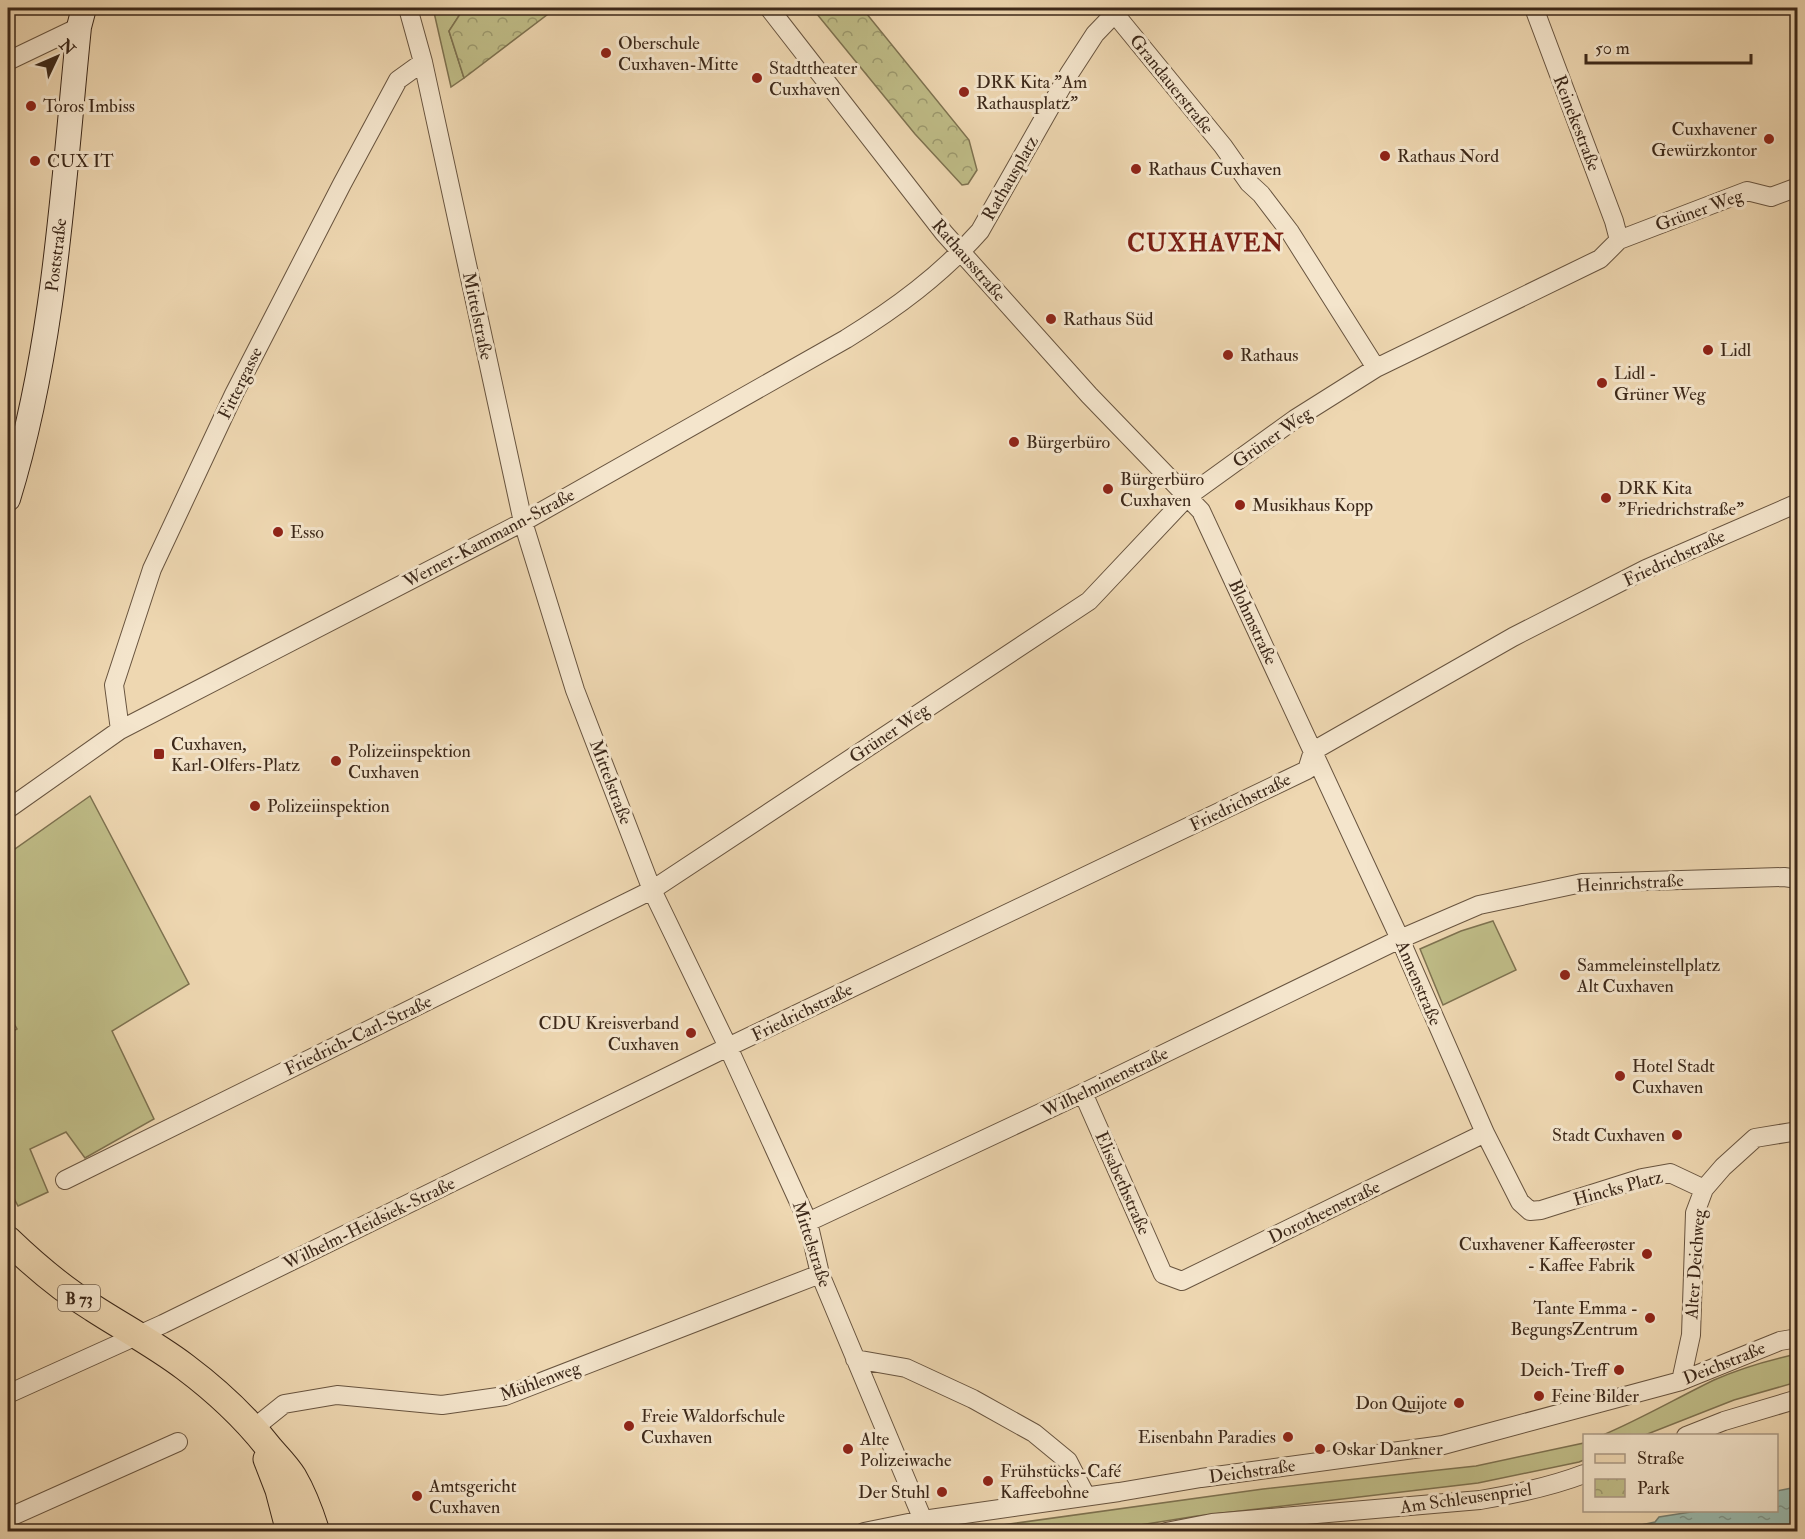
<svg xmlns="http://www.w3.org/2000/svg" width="1805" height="1539" font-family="'IM FELL Double Pica',serif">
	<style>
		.green { fill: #bfbc87; stroke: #7e7250; stroke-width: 1.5 }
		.park { fill: url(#park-crowns); stroke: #7e7250; stroke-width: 1.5 }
		.water { fill: url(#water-ripples); stroke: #747f72; stroke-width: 1.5 }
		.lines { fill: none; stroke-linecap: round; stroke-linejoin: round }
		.street-casing { stroke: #68543f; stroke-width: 20 }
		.secondary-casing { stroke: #3c2819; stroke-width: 26 }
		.primary-casing { stroke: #3c2819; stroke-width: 29 }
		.street { stroke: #f4e5cc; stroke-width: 18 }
		.secondary { stroke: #f4e5cc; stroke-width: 24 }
		.primary { stroke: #eed7b1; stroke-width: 27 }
		.poi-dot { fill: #8f2418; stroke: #f4e5cc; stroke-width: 2 }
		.labels { text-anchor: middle; stroke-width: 6; stroke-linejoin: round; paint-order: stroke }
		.shield { fill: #f4e5cc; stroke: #73614f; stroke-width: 1.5 }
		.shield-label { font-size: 16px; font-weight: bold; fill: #3c2819 }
		.poi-label { font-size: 18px; fill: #3c2819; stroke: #f4e5cc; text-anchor: start }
		.street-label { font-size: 18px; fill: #3c2819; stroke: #f4e5cc }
		.district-label { font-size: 24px; font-weight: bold; letter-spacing: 1.5px; fill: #7a1f14; stroke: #f4e5cc }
	</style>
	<defs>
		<pattern id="park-crowns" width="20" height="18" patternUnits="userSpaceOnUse" patternTransform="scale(1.5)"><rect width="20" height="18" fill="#bfbc87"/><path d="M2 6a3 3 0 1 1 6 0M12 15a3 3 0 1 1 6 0" fill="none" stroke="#9c996e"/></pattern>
		<pattern id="water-ripples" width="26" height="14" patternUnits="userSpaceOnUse" patternTransform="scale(1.5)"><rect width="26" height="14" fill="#99b9ad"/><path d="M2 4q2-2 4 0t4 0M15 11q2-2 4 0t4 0" fill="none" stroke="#7e968c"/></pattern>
	</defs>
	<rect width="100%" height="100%" fill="#eed7b1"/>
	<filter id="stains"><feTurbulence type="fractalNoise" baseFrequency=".00333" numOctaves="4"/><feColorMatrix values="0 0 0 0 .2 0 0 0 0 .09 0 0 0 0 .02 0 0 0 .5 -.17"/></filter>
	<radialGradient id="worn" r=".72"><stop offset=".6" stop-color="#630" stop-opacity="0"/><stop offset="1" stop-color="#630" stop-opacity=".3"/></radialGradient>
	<path class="green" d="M433 8H464L449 31 464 78 451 87Z
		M90 796 189 984 112 1031 154 1119 85 1158 66 1132 30 1149 48 1192 18 1206 8 1187V1034L17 1029 8 1013V854Z
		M1493 921 1516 970 1443 1005 1420 949 1461 931Z
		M1797 1354V1382L1734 1400 1645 1435H1603C1641 1419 1677 1398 1714 1380 1741 1368 1769 1360 1797 1354Z
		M1584 1443V1460L1579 1462 1478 1483 1197 1516 1102 1531H959L1263 1489 1476 1466Z"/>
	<path class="park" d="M464 8H556L464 78 449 31Z
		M812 8H862L969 140 977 170 968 184 962 185 915 134Z"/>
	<path class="water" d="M1797 1487V1531H1613L1655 1522 1659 1517 1697 1511 1776 1510 1777 1491Z"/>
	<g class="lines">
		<g class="street-casing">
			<path id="street" d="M408 8 423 62 523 522 575 690 652 890 728 1047 808 1222 820 1274 923 1520
				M769 8 944 233 1089 395 1201 511 1400 939 1485 1133 1520 1202 1530 1211 1541 1210 1642 1178 1670 1173 1704 1189
				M1110 8 1223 146 1249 183 1261 194 1290 232 1376 368
				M1534 8 1614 221 1619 240
				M8 61 79 27
				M120 730 114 685 152 569 234 394 342 184 398 80 423 62
				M8 809 120 730 523 522 846 339C896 308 941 275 980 231L1069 74 1095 34 1120 8
				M1083 1093 1163 1274 1182 1281 1485 1133
				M65 1180 652 890 1089 601 1187 497 1295 419 1376 368 1600 259 1619 240 1747 191 1771 197 1798 187
				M808 1222 1083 1093 1400 939 1479 905 1582 883 1784 877 1798 879
				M855 1359 906 1368 973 1399 1034 1433 1068 1461 1086 1496
				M1681 1381 1691 1335 1695 1213 1704 1189 1723 1167 1755 1138 1798 1131
				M8 1394 163 1324 728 1047 1307 770 1313 751 1513 637 1646 569 1798 503
				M254 1428 284 1404 337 1395 442 1405 505 1396 820 1274
				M1686 1436 1724 1421 1798 1399
				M8 1518 178 1442
				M864 1532 923 1520 1119 1492 1201 1478 1443 1445 1681 1381 1780 1341 1798 1338
				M1166 1532 1212 1523 1480 1500C1516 1494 1550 1487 1584 1474"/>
		</g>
		<g class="secondary-casing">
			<path id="secondary" d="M8 499C55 346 63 185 79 27L84 8"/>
		</g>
		<g class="primary-casing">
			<path id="primary" d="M8 1240C34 1265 62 1289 93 1308 124 1328 156 1345 185 1367 217 1391 246 1418 270 1449 278 1458 287 1467 293 1477 303 1494 310 1513 316 1532
				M267 1459 279 1490 290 1532"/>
		</g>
		<use href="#street" class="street"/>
		<use href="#secondary" class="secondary"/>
		<use href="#primary" class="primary"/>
	</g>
	<g class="poi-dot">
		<circle cx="606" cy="53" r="6"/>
		<circle cx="757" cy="78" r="6"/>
		<circle cx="964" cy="92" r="6"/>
		<circle cx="31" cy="106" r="6"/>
		<circle cx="1769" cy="139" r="6"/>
		<circle cx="1385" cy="156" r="6"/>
		<circle cx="35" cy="161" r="6"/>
		<circle cx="1136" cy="169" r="6"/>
		<circle cx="1051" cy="319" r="6"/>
		<circle cx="1708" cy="350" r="6"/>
		<circle cx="1228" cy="355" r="6"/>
		<circle cx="1602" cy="383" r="6"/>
		<circle cx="1014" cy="442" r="6"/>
		<circle cx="1108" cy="489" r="6"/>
		<circle cx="1606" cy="498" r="6"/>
		<circle cx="1240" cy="505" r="6"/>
		<circle cx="278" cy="532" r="6"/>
		<rect x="153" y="748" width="12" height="12" rx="3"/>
		<circle cx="336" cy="761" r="6"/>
		<circle cx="255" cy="806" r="6"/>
		<circle cx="1565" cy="975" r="6"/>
		<circle cx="691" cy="1033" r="6"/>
		<circle cx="1620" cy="1076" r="6"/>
		<circle cx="1677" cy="1135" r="6"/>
		<circle cx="1647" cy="1254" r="6"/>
		<circle cx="1650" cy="1318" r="6"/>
		<circle cx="1619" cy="1370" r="6"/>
		<circle cx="1539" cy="1396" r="6"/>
		<circle cx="1459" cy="1403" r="6"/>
		<circle cx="629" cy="1426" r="6"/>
		<circle cx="1288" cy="1437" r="6"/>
		<circle cx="848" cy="1449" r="6"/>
		<circle cx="1320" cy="1449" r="6"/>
		<circle cx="988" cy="1481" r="6"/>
		<circle cx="942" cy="1492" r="6"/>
		<circle cx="417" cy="1496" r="6"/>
	</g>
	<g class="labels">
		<rect class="shield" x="58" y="1285" width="42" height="26" rx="4.5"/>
		<g class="shield-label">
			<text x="79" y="1304">B 73</text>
		</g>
		<g class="poi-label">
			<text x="618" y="49">Oberschule<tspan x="618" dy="21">Cuxhaven-Mitte</tspan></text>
			<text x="769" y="74">Stadttheater<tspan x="769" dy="21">Cuxhaven</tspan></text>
			<text x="976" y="88">DRK Kita "Am<tspan x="976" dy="21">Rathausplatz"</tspan></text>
			<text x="43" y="112">Toros Imbiss</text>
			<text x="1757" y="135" text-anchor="end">Cuxhavener<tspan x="1757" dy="21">Gewürzkontor</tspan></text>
			<text x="1397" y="162">Rathaus Nord</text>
			<text x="47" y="167">CUX IT</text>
			<text x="1148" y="175">Rathaus Cuxhaven</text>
			<text x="1063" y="325">Rathaus Süd</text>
			<text x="1720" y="356">Lidl</text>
			<text x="1240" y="361">Rathaus</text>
			<text x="1614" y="379">Lidl -<tspan x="1614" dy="21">Grüner Weg</tspan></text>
			<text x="1026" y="448">Bürgerbüro</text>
			<text x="1120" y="485">Bürgerbüro<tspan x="1120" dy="21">Cuxhaven</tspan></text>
			<text x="1618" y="494">DRK Kita<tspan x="1618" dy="21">"Friedrichstraße"</tspan></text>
			<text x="1252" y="511">Musikhaus Kopp</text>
			<text x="290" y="538">Esso</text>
			<text x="171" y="750">Cuxhaven,<tspan x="171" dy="21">Karl-Olfers-Platz</tspan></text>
			<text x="348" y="757">Polizeiinspektion<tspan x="348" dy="21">Cuxhaven</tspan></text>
			<text x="267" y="812">Polizeiinspektion</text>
			<text x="1577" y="971">Sammeleinstellplatz<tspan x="1577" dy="21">Alt Cuxhaven</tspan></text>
			<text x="679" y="1029" text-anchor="end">CDU Kreisverband<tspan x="679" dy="21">Cuxhaven</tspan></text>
			<text x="1632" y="1072">Hotel Stadt<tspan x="1632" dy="21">Cuxhaven</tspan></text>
			<text x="1665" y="1141" text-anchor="end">Stadt Cuxhaven</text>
			<text x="1635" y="1250" text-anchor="end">Cuxhavener Kaffeerøster<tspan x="1635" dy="21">- Kaffee Fabrik</tspan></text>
			<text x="1638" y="1314" text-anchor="end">Tante Emma -<tspan x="1638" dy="21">BegungsZentrum</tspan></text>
			<text x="1607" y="1376" text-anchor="end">Deich-Treff</text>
			<text x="1551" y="1402">Feine Bilder</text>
			<text x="1447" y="1409" text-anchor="end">Don Quijote</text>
			<text x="641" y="1422">Freie Waldorfschule<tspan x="641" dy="21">Cuxhaven</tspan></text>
			<text x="1276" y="1443" text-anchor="end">Eisenbahn Paradies</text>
			<text x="860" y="1445">Alte<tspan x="860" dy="21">Polizeiwache</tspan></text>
			<text x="1332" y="1455">Oskar Dankner</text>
			<text x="1000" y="1477">Frühstücks-Café<tspan x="1000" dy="21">Kaffeebohne</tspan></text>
			<text x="429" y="1492">Amtsgericht<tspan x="429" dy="21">Cuxhaven</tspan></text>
			<text x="930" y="1498" text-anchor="end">Der Stuhl</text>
		</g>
		<g class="street-label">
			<text transform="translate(1172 84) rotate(51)" y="6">Grandauerstraße</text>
			<text transform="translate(1577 123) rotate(69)" y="6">Reinekestraße</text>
			<text transform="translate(1010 178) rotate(-60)" y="6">Rathausplatz</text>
			<text transform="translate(1699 210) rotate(-20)" y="6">Grüner Weg</text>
			<text transform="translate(56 255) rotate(-83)" y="6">Poststraße</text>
			<text transform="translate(969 260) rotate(49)" y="6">Rathausstraße</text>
			<text transform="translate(478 316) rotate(78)" y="6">Mittelstraße</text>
			<text transform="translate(240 383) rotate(-64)" y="6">Fittergasse</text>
			<text transform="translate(1272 437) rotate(-35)" y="6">Grüner Weg</text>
			<text transform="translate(489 538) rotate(-28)" y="6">Werner-Kammann-Straße</text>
			<text transform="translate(1674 558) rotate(-25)" y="6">Friedrichstraße</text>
			<text transform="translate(1253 622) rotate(65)" y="6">Blohmstraße</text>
			<text transform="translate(889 733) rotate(-34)" y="6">Grüner Weg</text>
			<text transform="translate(611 782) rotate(69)" y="6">Mittelstraße</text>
			<text transform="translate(1240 802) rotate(-26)" y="6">Friedrichstraße</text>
			<text transform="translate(1630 883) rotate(-3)" y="6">Heinrichstraße</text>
			<text transform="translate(1419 983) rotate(67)" y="6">Annenstraße</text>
			<text transform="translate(802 1012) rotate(-26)" y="6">Friedrichstraße</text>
			<text transform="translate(358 1035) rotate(-26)" y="6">Friedrich-Carl-Straße</text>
			<text transform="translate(1105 1082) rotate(-26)" y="6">Wilhelminenstraße</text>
			<text transform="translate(1123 1183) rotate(66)" y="6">Elisabethstraße</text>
			<text transform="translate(1618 1188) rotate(-15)" y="6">Hincks Platz</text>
			<text transform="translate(1324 1212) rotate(-26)" y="6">Dorotheenstraße</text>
			<text transform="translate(369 1223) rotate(-26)" y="6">Wilhelm-Heidsiek-Straße</text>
			<text transform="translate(812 1244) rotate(72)" y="6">Mittelstraße</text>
			<text transform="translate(1695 1264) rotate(-86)" y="6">Alter Deichweg</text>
			<text transform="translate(1724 1363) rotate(-22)" y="6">Deichstraße</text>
			<text transform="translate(540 1381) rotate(-20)" y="6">Mühlenweg</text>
			<text transform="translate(1252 1471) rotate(-8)" y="6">Deichstraße</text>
			<text transform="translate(1466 1498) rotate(-8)" y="6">Am Schleusenpriel</text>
		</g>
		<g class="district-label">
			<text x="1206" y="251">CUXHAVEN</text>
		</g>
	</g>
	<rect width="1805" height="1539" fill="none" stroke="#eed7b1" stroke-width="30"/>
	<rect x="9" y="9" width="1787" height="1521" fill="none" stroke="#3c2819" stroke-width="3"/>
	<rect x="15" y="15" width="1775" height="1509" fill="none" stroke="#3c2819" stroke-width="1.5"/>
	<rect x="1583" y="1434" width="195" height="78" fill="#f4e5cc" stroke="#aa9984" stroke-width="1.5"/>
	<rect x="1595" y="1454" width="30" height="9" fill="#eed7b1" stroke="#aa9984" stroke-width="1.5"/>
	<text x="1637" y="1464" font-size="18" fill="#3c2819">Straße</text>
	<rect x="1595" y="1479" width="30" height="18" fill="url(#park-crowns)" stroke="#aa9984" stroke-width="1.5"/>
	<text x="1637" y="1494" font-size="18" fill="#3c2819">Park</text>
	<g transform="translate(57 57) rotate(46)" stroke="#f4e5cc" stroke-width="4.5" paint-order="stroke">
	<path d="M0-4.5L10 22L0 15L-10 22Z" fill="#3c2819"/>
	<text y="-9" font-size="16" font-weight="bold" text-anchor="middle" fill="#3c2819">N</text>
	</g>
	<path d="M1586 54v9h165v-9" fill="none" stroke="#3c2819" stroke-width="3"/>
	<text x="1595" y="54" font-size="18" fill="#3c2819" stroke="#f4e5cc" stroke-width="4.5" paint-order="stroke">50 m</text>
	<rect width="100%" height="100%" filter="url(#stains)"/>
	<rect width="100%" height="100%" fill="url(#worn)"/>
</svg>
